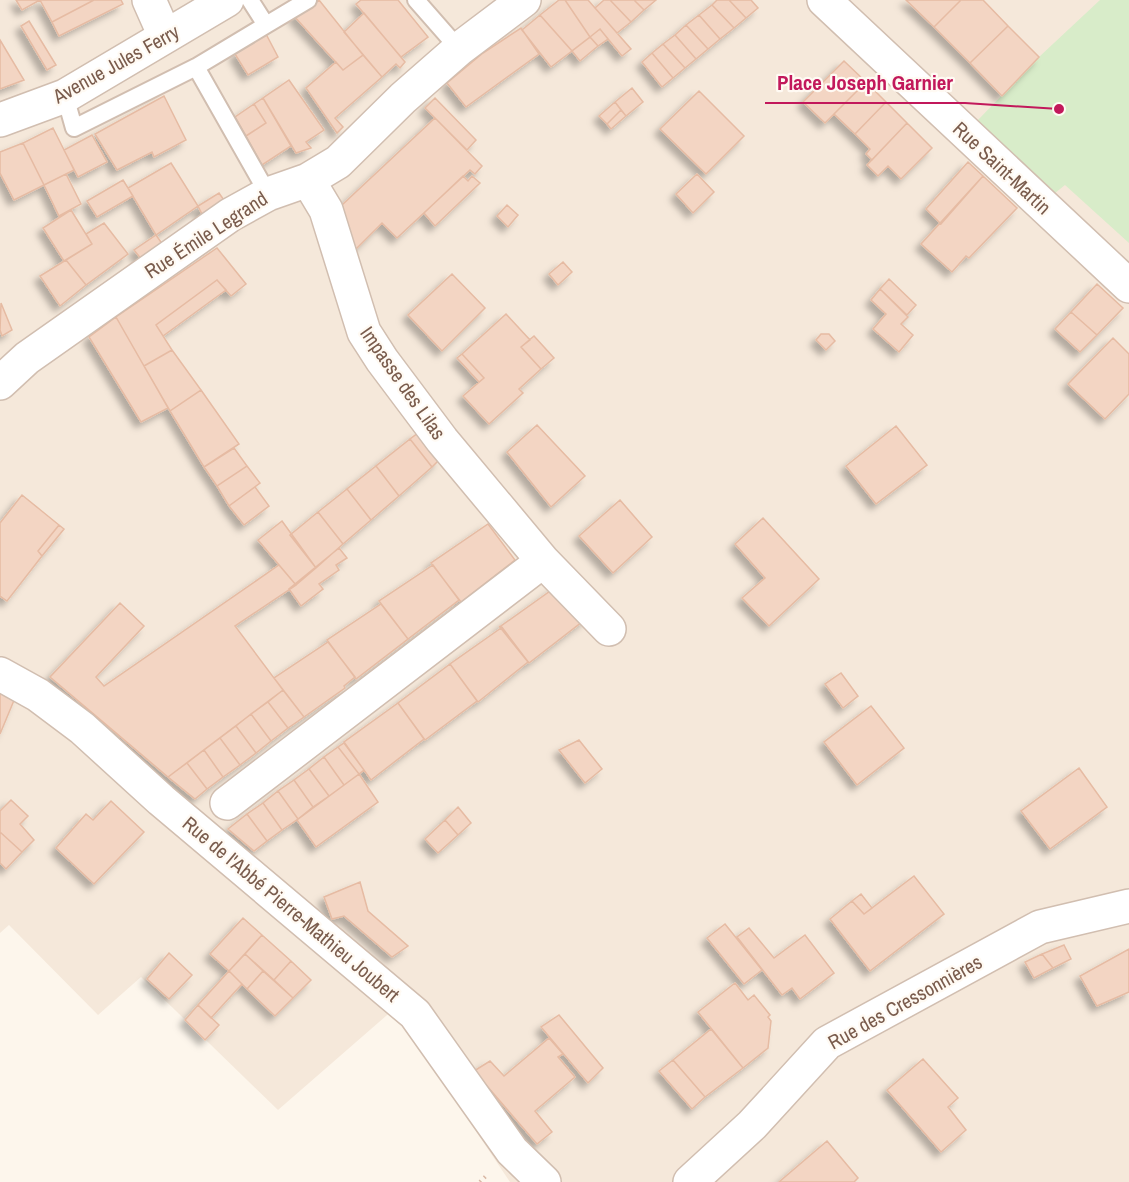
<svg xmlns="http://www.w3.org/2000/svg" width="1129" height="1182" font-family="'Archivo Narrow',sans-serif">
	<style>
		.residential { fill: #f5e8da }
		.green { fill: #d8ecc9 }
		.building { fill: #f3d5c3; stroke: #e6bba3; stroke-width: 1.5; filter: url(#shadow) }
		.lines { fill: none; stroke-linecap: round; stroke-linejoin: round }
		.service-casing { stroke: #d1beb0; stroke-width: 20 }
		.minor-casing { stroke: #d1beb0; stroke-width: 36 }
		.tertiary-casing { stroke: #d1beb0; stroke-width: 36 }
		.path { stroke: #d9b8a5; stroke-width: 4; stroke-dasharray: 1.5 4.5; stroke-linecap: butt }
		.service { stroke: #fff; stroke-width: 16 }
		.minor { stroke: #fff; stroke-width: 33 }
		.tertiary { stroke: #fff; stroke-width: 33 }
		.labels { text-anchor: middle; stroke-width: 4.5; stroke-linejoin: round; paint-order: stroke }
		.street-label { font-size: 20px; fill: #7a5c4d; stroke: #fffaf3 }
		.leader { fill: none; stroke: #c2185b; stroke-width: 2 }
		.callout-dot { fill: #c2185b; stroke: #fffaf3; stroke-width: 2 }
		.callout-label { font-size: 21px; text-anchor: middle; font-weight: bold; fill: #c2185b; stroke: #fffaf3; stroke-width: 4.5; stroke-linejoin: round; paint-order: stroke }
	</style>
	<defs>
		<filter id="shadow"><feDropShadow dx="-5.5" dy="5.5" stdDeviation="3" flood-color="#0004"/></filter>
	</defs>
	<rect width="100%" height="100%" fill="#fdf6ec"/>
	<path class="residential" d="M0 0H1129V1182H510L394 1009 278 1110 141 977 98 1015 9 925 0 933Z"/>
	<path class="green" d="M1100 0H1129V243L1065 185 1050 197 976 122 1039 57Z"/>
	<path class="building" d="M16 0H40L22 10Z
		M40 0H94L52 22Z
		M94 0H121L123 4 59 36 52 22Z
		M319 0 363 55 343 70 293 15Z
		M361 0H398L428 37 401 57 356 4Z
		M559 0H565L590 37 572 51 540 15Z
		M565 0H588L631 49 622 56 600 29 590 37Z
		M604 0H610L631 22 617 33 595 8Z
		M610 0H634L644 10 631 22Z
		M634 0H656L644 10Z
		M717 0H729L746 18 734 28 712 5Z
		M729 0H751L758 8 746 18Z
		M906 0H961L934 27Z
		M961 0H983L1008 26 970 63 934 27Z
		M712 5 734 28 720 39 699 15Z
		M364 13 405 62 400 68 396 64 382 77 344 32Z
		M540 15 572 51 551 67 522 30Z
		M699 15 720 39 708 49 686 25Z
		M29 21 56 65 47 70 21 26Z
		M686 25 708 49 696 59 675 35Z
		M1008 26 1039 57 1002 96 970 63Z
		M521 28 539 54 466 107 447 83 483 53Z
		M600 29 608 39 598 46 590 37Z
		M266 34 278 57 248 75 235 54Z
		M675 35 696 59 685 68 663 44Z
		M590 37 598 46 580 61 572 51Z
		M0 40 24 80 0 89Z
		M663 44 685 68 673 78 652 53Z
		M652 53 673 78 662 87 642 62Z
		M363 55 382 77 335 118 343 127 337 133 306 88 336 62 343 70Z
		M844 61 866 82 825 123 803 102Z
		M289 80 324 130 306 142 311 148 296 153 263 98Z
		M866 82 886 102 855 134 834 114Z
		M632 88 643 102 626 116 615 102Z
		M699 91 744 136 706 174 660 129Z
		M164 96 186 140 154 157 152 152 117 170 95 134Z
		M263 98 291 146 262 165 246 136 266 123 254 104Z
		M435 98 476 140 467 150 425 108Z
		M615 102 621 110 607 124 599 116Z
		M886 102 907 123 872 160 866 154 870 149 855 134Z
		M254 104 266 123 246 136 235 117Z
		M621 110 626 116 611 129 607 124Z
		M435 118 482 166 475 174 470 170 397 238 382 223 354 251 342 205Z
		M907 123 932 148 901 179 888 166 878 176 867 165Z
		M53 128 74 170 44 185 23 143Z
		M92 135 107 162 78 177 64 150Z
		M23 143 44 185 14 200 0 173V152Z
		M968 162 983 176 941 224 926 209Z
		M171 163 198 206 156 235 128 188Z
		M66 174 81 204 59 216 44 185Z
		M697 174 714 192 693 213 676 194Z
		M463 176 468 181 472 176 480 183 435 226 424 213Z
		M983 176 1017 208 969 258 966 256 952 272 921 244Z
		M123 180 133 196 97 217 87 201Z
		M219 193 226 203 204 218 198 206Z
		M507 205 518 215 508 227 497 216Z
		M71 210 92 244 64 261 43 228Z
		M104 223 128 254 86 285 66 260 92 244 86 234Z
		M156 235 163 245 142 260 134 250Z
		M217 248 246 284 231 296 217 280 156 325 172 350 144 366 116 317Z
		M66 260 86 285 60 306 40 276Z
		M563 262 572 272 558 285 549 274Z
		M452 274 485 308 442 351 408 315Z
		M889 279 916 305 907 315 880 289Z
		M217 280 226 290 163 336 156 325Z
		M1097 284 1123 308 1097 335 1071 312Z
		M880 289 908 317 901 324 913 335 899 352 873 329 886 314 871 300Z
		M1 303 12 330 2 336 0 330Z
		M1071 312 1097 335 1080 352 1055 329Z
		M506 314 530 340 521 347 541 369 519 389 523 393 489 424 463 396 484 378 462 354Z
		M116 317 168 408 141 422 89 337Z
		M821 334H829L835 341 826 350 816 340Z
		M534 336 554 358 541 369 521 347Z
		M1113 338 1129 354V394L1105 419 1068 384Z
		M172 350 201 390 170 411 144 366Z
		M462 354 484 378 479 382 457 358Z
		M201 390 239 444 204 467 170 411Z
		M537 425 585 476 551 507 507 452Z
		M896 426 927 465 876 504 846 466Z
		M418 433 439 460 432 467 410 439Z
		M410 439 432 467 399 496 376 466Z
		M234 448 247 466 217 486 204 467Z
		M247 466 260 483 229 506 217 486Z
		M376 466 399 496 371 520 347 489Z
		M255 487 269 506 244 525 229 506Z
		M347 489 371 520 343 544 318 512Z
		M22 495 59 525 38 551 42 556 7 601 0 596V523Z
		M620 500 652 537 613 573 579 536Z
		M318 512 343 544 316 568 290 535Z
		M763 518 819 579 769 626 742 598 765 578 735 544Z
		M282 521 316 568 296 585 258 540Z
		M488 524 515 560 461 602 431 563Z
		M59 525 64 529 42 556 38 551Z
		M339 548 347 558 336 565 339 570 319 584 323 589 301 606 289 589Z
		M279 565 296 585 235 626 283 690 168 777 50 677 120 603 144 626 96 677 104 686Z
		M433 565 459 600 408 639 379 601Z
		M560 584 587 618 529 663 501 626Z
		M381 604 408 639 356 679 327 640Z
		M499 626 528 662 478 702 450 664 501 628Z
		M328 642 355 677 344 686 345 688 304 717 274 678Z
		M450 664 477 701 425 740 398 703Z
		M841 673 858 696 843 708 825 684Z
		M283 690 304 717 288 728 268 702Z
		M0 691 15 698 0 734Z
		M268 702 288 728 271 741 251 714Z
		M398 703 424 739 371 780 344 742Z
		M871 706 904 748 857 785 824 742Z
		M251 714 271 741 256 753 236 726Z
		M236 726 256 753 240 765 220 738Z
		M220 738 240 765 223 777 204 750Z
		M579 740 602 769 585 783 559 750Z
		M344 743 364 770 359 774 338 747Z
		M338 747 359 774 344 785 324 757Z
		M204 750 223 777 207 789 187 763Z
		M324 757 344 785 329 796 309 769Z
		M187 763 207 789 195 799 168 777Z
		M1079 768 1107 807 1050 849 1021 811Z
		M309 769 329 796 313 807 294 780Z
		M359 774 378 802 316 847 297 820Z
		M294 780 313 807 298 819 278 791Z
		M278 791 298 819 282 830 263 803Z
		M11 800 28 816 20 824 34 840 22 852 0 832V811Z
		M111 801 144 832 94 884 56 848 86 814 93 820Z
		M263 803 282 830 267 841 247 814Z
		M458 807 471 823 458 835 445 820Z
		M247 814 267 841 254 851 228 829Z
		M445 820 458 835 438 853 425 839Z
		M0 832 22 852 6 869 0 863Z
		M914 876 944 914 870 971 830 919 852 901 864 914Z
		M360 882 368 911 408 946 392 957 344 916 332 919 324 897Z
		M861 894 872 908 864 914 852 901Z
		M243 918 262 935 229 971 210 954Z
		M725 924 762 970 744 984 707 938Z
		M749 928 774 958 805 935 834 973 800 999 792 988 782 995 737 937Z
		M262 935 291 961 274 980 245 954Z
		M1064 945 1071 959 1053 968 1042 954Z
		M1129 949V992L1097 1006 1080 976Z
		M169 953 192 975 169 999 147 979Z
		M245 954 263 971 247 989 229 971Z
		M1042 954 1053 968 1034 978 1025 962Z
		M291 961 311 980 293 998 274 980Z
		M229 971 242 984 211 1018 198 1005Z
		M263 971 293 998 275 1016 247 989Z
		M735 983 748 1000 754 995 770 1015 768 1017 771 1021 768 1048 743 1068 698 1012Z
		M198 1005 219 1025 205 1040 185 1020Z
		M559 1015 603 1068 588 1083 541 1027Z
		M711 1029 743 1068 705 1097 673 1060Z
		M549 1038 563 1054 558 1057 575 1077 535 1111 552 1132 537 1144 474 1071 490 1061 504 1076Z
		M923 1059 958 1098 948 1107 966 1130 941 1152 887 1090Z
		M673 1060 705 1097 692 1109 659 1071Z
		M827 1141 858 1178 854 1182H779Z"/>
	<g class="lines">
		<g class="service-casing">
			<path id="service" d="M250 0 266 25 308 0
				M416 0 459 49
				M196 67 268 194
				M65 96 74 128 196 67 266 25"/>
		</g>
		<g class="minor-casing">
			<path id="minor" d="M149 0 165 36
				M824 0 1129 286
				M0 383 27 358 230 215 268 194 308 180 338 162 403 98 459 49 524 0
				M543 561 609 629
				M0 674 38 695 82 728 161 800 415 1014 512 1151 544 1182
				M227 803 543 561 442 440 382 360 364 332 326 210 308 180
				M690 1182 752 1125 827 1043 1040 927 1129 906"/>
		</g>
		<g class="tertiary-casing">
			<path id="tertiary" d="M0 120 65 96 227 0"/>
		</g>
		<path class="path" d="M480 1182 488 1174"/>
		<use href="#service" class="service"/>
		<use href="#minor" class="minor"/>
		<use href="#tertiary" class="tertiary"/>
	</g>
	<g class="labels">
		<g class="street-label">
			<text transform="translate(116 64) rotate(-29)" y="7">Avenue Jules Ferry</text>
			<text transform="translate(1002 168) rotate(43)" y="7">Rue Saint-Martin</text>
			<text transform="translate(206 235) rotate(-33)" y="7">Rue Émile Legrand</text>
			<text transform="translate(403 383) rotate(55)" y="7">Impasse des Lilas</text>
			<text transform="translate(291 909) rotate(40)" y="7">Rue de l'Abbé Pierre-Mathieu Joubert</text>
			<text transform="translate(905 1002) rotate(-29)" y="7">Rue des Cressonnières</text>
		</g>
	</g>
	<path class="leader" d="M1059 109L965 103H765"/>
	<circle class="callout-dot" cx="1059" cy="109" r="6"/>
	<g class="callout-label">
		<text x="865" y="90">Place Joseph Garnier</text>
	</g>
</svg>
